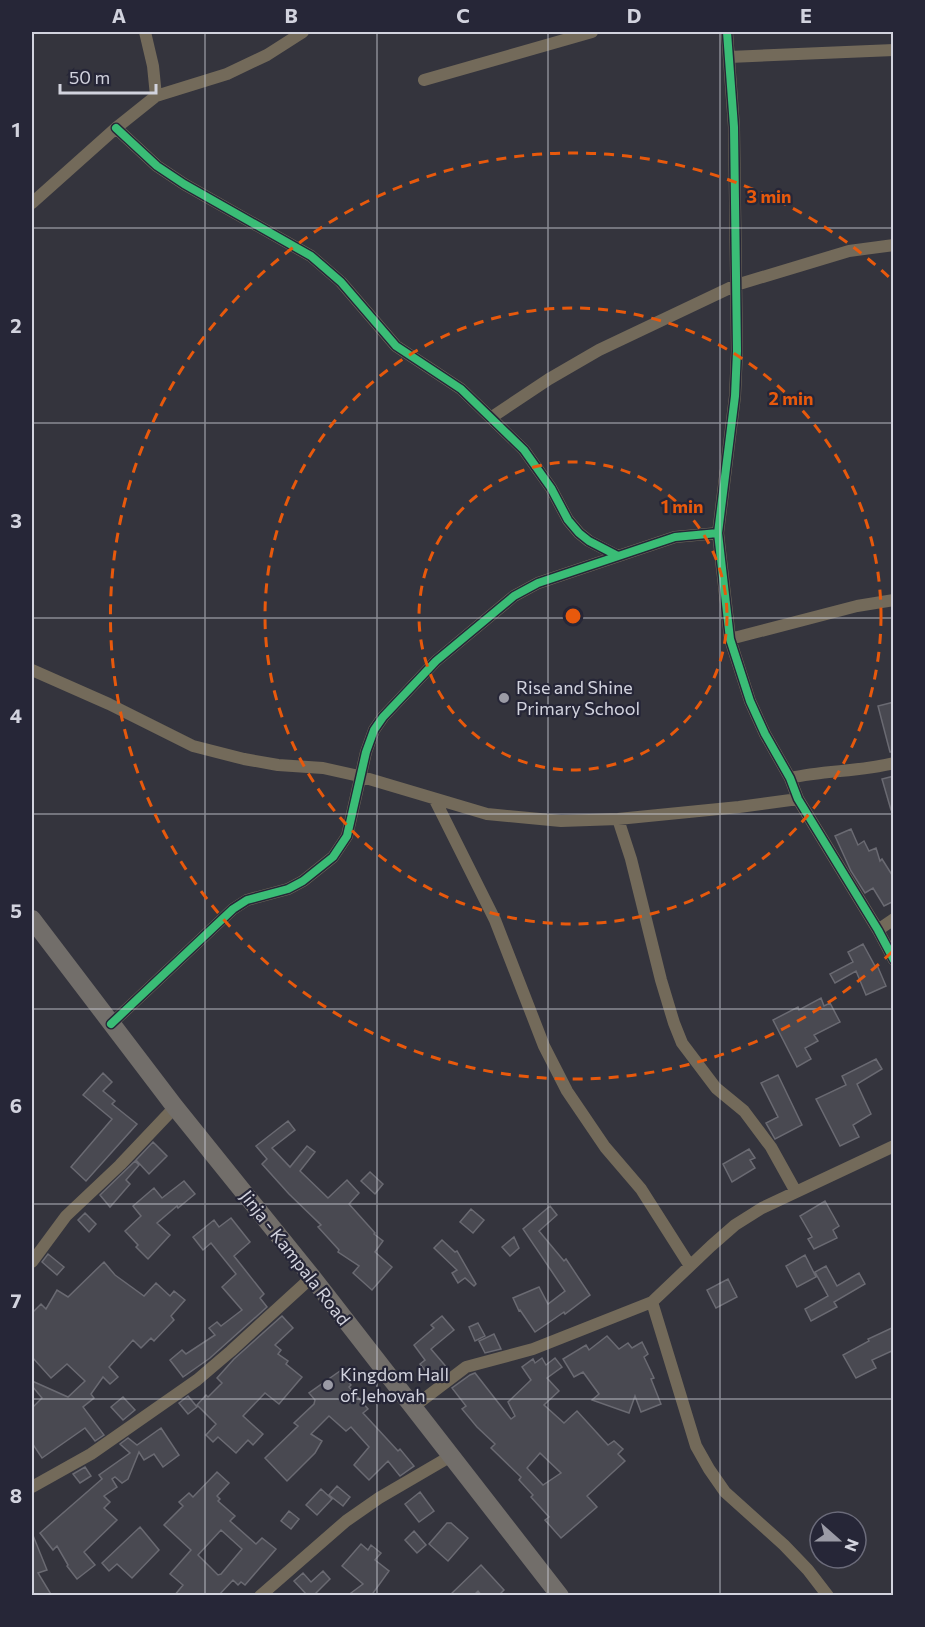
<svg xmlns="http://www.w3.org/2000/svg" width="925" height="1627" font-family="Commissioner,sans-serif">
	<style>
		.building { fill: #494951; stroke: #6a6a72; stroke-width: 1.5; fill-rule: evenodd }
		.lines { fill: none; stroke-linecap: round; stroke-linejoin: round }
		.minor { stroke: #736a5a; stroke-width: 12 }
		.highway { stroke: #726e6a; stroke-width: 18 }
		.cycleway-casing { stroke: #262637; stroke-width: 11 }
		.cycleway { stroke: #3abd76; stroke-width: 8 }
		.grid { fill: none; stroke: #d2d3de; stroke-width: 1.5; stroke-opacity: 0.55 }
		.ring { fill: none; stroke: #e8590c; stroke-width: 3; stroke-dasharray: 10 8 }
		.poi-dot { fill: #9b9ba6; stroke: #262637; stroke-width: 2 }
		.labels { text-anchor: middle; stroke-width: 4.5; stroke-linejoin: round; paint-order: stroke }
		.poi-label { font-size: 18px; fill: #d2d3de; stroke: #262637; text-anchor: start }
		.street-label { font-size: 18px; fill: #d2d3de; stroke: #262637 }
		.centre { fill: #e8590c; stroke: #262637; stroke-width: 3 }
		.ring-label { font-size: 18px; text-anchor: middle; font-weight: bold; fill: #e8590c; stroke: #262637; stroke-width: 4.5; stroke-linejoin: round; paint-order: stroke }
		.neatline { fill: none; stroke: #d2d3de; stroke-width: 2 }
		.grid-label { font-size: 20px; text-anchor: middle; font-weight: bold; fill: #d2d3de }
	</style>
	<rect width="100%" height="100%" fill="#34343d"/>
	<path class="building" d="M894 702V752H890L878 706Z
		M894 776V810H891L882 779Z
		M851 829 858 845 864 841 869 851 876 848 880 861 882 859 894 878V901L884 906 873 888 865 893 851 871 835 836Z
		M863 944 875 966 877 965 886 986 866 995 856 971 835 983 830 974 853 962 848 952Z
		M821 998 824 1006 830 1003 840 1022 814 1035 818 1041 805 1048 811 1059 797 1067 773 1020 798 1007 799 1010Z
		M876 1059 882 1069 857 1084 871 1114 853 1125 859 1137 840 1146 816 1099 846 1085 842 1076Z
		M103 1073 112 1082 103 1091 115 1101 112 1104 137 1124 86 1181 71 1167 112 1119 83 1095Z
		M778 1075 802 1125 775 1139 766 1123 778 1117 761 1083Z
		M288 1121 295 1130 272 1148 290 1167 307 1146 315 1152 300 1171 328 1198 347 1180 359 1193 349 1204 375 1233 374 1234 383 1241 375 1252 392 1267 372 1290 353 1273 359 1266 338 1252 339 1250 318 1227 321 1225 289 1194 262 1164 267 1159 256 1146Z
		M153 1142 167 1156 149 1174 136 1160Z
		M749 1149 755 1158 750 1160 755 1168 732 1182 723 1164Z
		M135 1161 139 1165 126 1180 130 1184 110 1207 100 1195Z
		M370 1172 383 1184 375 1194 361 1181Z
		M184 1181 195 1194 178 1208 177 1206 157 1223 170 1235 148 1259 136 1247 138 1245 125 1231 141 1216 133 1206 154 1188 162 1198Z
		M825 1201 839 1226 833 1230 837 1238 814 1249 808 1239 812 1237 800 1216Z
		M550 1206 557 1215 539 1231 564 1261 566 1259 590 1295 565 1314 564 1312 535 1332 520 1310 519 1311 513 1298 539 1287 548 1304 565 1291 523 1229Z
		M471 1209 484 1220 473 1233 460 1222Z
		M85 1213 96 1224 89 1232 78 1220Z
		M231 1218 250 1242 234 1256 264 1294 260 1298 267 1307 210 1358 183 1377 170 1360 182 1350 186 1354 215 1335 209 1328 217 1322 221 1326 242 1310 222 1287 236 1274 211 1243 203 1250 193 1237 214 1220 219 1227Z
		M514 1237 519 1248 510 1256 502 1247Z
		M442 1240 455 1252 457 1251 476 1284 474 1286 465 1278 458 1283 452 1273 457 1270 434 1248Z
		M48 1254 64 1267 57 1275 42 1262Z
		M805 1255 816 1277 797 1287 786 1266Z
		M104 1262 115 1275 144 1296 156 1283 170 1296 174 1291 185 1300 171 1316 174 1320 154 1341 151 1338 141 1348 133 1340 109 1367 118 1377 110 1384 103 1377 91 1394 94 1398 83 1407 104 1435 95 1441 85 1428 42 1458 32 1443V1408L42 1398 32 1386V1381L68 1397 85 1381 67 1364 51 1378 32 1357V1313L41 1304 46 1309 57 1290 68 1297Z
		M826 1266 837 1286 859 1273 865 1284 834 1302 837 1307 811 1321 805 1309 828 1296 815 1272Z
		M728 1279 737 1297 716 1308 707 1290Z
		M282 1316 293 1328 275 1345 281 1350 278 1354 288 1361 286 1364 302 1377 279 1404 265 1393 243 1416 263 1434 253 1445 248 1440 236 1453 218 1437 213 1442 206 1435 216 1424 197 1405 206 1395 208 1397 222 1383 217 1378 234 1359Z
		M442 1316 454 1330 431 1349 449 1370 434 1381 420 1364 425 1360 414 1345 434 1328 431 1325Z
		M478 1323 485 1336 475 1341 469 1327Z
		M894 1327V1350L872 1360 876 1368 856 1378 843 1355 869 1341 868 1339Z
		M494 1334 501 1349 485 1353 479 1341Z
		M607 1336 619 1349 628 1343 632 1348 642 1342 648 1354 644 1357 654 1378 651 1379 661 1404 641 1412 635 1396 629 1413 592 1400 599 1394 583 1372 574 1377 563 1359 586 1345 589 1350Z
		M542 1358 546 1365 555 1358 562 1367 547 1378 559 1391 544 1405 564 1423 577 1411 608 1445 614 1441 623 1449 618 1454 625 1461 587 1496 597 1507 561 1538 545 1520 549 1517 531 1497 533 1495 519 1480 521 1477 491 1448 495 1444 477 1427 462 1409 466 1406 452 1388 470 1375 475 1373 511 1419 515 1416 508 1402 531 1380 522 1367 533 1359 535 1363ZM540 1453 561 1473 543 1485 527 1468Z
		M340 1371 351 1385 349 1387 368 1409 363 1413 398 1451 400 1449 414 1466 400 1476 388 1461 369 1480 354 1465 369 1447 351 1427 346 1431 329 1416 311 1434 322 1441 315 1453 287 1481 265 1458 298 1426 294 1423 314 1404 315 1400 309 1393Z
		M188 1396 197 1407 188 1414 179 1403Z
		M123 1397 135 1410 123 1420 111 1407Z
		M161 1428 179 1455 163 1467 154 1454 144 1460 139 1452 128 1479 122 1483 115 1477 112 1479 117 1487 104 1496 110 1502 104 1508 117 1520 84 1552 95 1565 77 1579 67 1566 68 1565 57 1546 53 1550 40 1533 102 1479 99 1475 130 1453 120 1444 128 1438 137 1445Z
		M85 1467 91 1476 80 1483 73 1474Z
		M217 1472 229 1483 217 1496 220 1499 218 1501 235 1516 230 1521 256 1544 262 1538 276 1549 245 1585 241 1582 238 1585 233 1580 218 1596H174L183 1585 170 1574 191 1550 164 1525 183 1506 179 1502 189 1493 193 1497ZM221 1530 242 1549 221 1574 218 1575 198 1555Z
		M337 1486 350 1497 343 1506 329 1495Z
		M321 1489 332 1499 317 1515 306 1505Z
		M420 1492 434 1511 419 1522 405 1504Z
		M289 1511 299 1519 291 1529 281 1521Z
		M447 1523H451L468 1538 448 1561 429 1544Z
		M140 1527 159 1550 132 1578 117 1564 109 1571 102 1563Z
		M414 1531 426 1545 417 1553 405 1540Z
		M32 1533 47 1570 38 1573 52 1596H32Z
		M361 1544 368 1550 371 1545 381 1553 375 1560 389 1571 371 1596H347L363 1584 342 1566Z
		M481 1565 504 1590 498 1596H482L478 1591 473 1596H449Z
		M323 1571 330 1579 313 1596H308L294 1581 303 1573 311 1582Z"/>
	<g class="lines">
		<path class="minor" d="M145 32 153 66 156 96
			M727 32 734 127 737 351 735 396 718 533 730 639 750 701 765 734 790 778 798 799 878 930 894 960
			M729 57 894 50
			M424 80 592 32
			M116 128 157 166 184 184 311 256 341 282 396 346 461 389 524 450 551 488 568 520 579 533 589 541 618 556
			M32 203 116 128 156 96 227 74 267 55 303 32
			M492 417 549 379 599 350 736 285 849 251 894 245
			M730 639 857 606 894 600
			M32 670 109 704 193 746 244 759 278 765 323 768 359 776 487 814 561 821 618 819 739 807 798 799
			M790 778C824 770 860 772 894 763
			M435 800 495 920 544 1046 567 1091 605 1147 641 1189 690 1266
			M618 819 631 859 661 980 674 1023 682 1043 716 1088 744 1111 771 1147 796 1192
			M878 930 894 919
			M111 1024 233 909 247 900 288 889 303 881 333 857 347 836 366 752 374 730 383 717 436 661 514 596 538 583 675 537 718 533
			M32 1262 66 1216 120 1165 175 1107
			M652 1302 696 1446 709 1469 725 1492 784 1545 808 1570 828 1596
			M412 1408 466 1367 533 1349 652 1302 711 1246 735 1225 762 1208 894 1146
			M32 1487 91 1454 197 1380 231 1351 312 1277
			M260 1596 346 1521 379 1498 451 1456"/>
		<path class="highway" d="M32 919 175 1107 312 1277 560 1596"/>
		<g class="cycleway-casing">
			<path id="cycleway" d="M727 32 734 127 737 351 735 396 718 533 730 639 750 701 765 734 790 778 798 799 878 930 894 960
				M116 128 157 166 184 184 311 256 341 282 396 346 461 389 524 450 551 488 568 520 579 533 589 541 618 556
				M111 1024 233 909 247 900 288 889 303 881 333 857 347 836 366 752 374 730 383 717 436 661 514 596 538 583 675 537 718 533"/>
		</g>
		<use href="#cycleway" class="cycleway"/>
	</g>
	<path class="grid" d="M205 32V1596M377 32V1596M548 32V1596M720 32V1596M32 228H894M32 423H894M32 618H894M32 814H894M32 1009H894M32 1204H894M32 1399H894"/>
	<g class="ring">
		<circle cx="573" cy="616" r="154"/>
		<circle cx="573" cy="616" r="308"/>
		<path d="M892 952A463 463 0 1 1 892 280"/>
	</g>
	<g class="poi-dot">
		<circle cx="504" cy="698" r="6"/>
		<circle cx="328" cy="1385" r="6"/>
	</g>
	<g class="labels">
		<g class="poi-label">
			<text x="516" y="694">Rise and Shine<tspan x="516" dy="21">Primary School</tspan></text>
			<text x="340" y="1381">Kingdom Hall<tspan x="340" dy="21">of Jehovah</tspan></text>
		</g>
		<g class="street-label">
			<text transform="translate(295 1258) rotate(52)" y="6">Jinja - Kampala Road</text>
		</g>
	</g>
	<circle cx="573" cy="616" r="9" class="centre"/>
	<g class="ring-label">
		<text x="769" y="203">3 min</text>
		<text x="791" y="405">2 min</text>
		<text x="682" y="513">1 min</text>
	</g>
	<rect width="925" height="1627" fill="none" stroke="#262637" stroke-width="66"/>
	<g transform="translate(838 1540) rotate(111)"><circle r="28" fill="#262637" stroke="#6b6b7a" stroke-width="1.5"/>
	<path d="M0-4.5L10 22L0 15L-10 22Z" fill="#9b9ba6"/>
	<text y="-9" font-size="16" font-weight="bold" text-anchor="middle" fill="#d2d3de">N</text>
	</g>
	<path d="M60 84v9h96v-9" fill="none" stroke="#d2d3de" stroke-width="3"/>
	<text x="69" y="84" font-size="18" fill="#d2d3de" stroke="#262637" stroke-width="4.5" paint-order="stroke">50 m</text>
	<rect x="33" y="33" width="859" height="1561" class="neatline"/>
	<g class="grid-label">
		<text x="119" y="23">A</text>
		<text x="291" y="23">B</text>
		<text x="463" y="23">C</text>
		<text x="634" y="23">D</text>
		<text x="806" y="23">E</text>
		<text x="16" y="137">1</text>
		<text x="16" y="333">2</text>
		<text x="16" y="528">3</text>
		<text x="16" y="723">4</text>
		<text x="16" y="918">5</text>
		<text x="16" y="1113">6</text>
		<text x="16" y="1308">7</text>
		<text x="16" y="1503">8</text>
	</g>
</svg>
